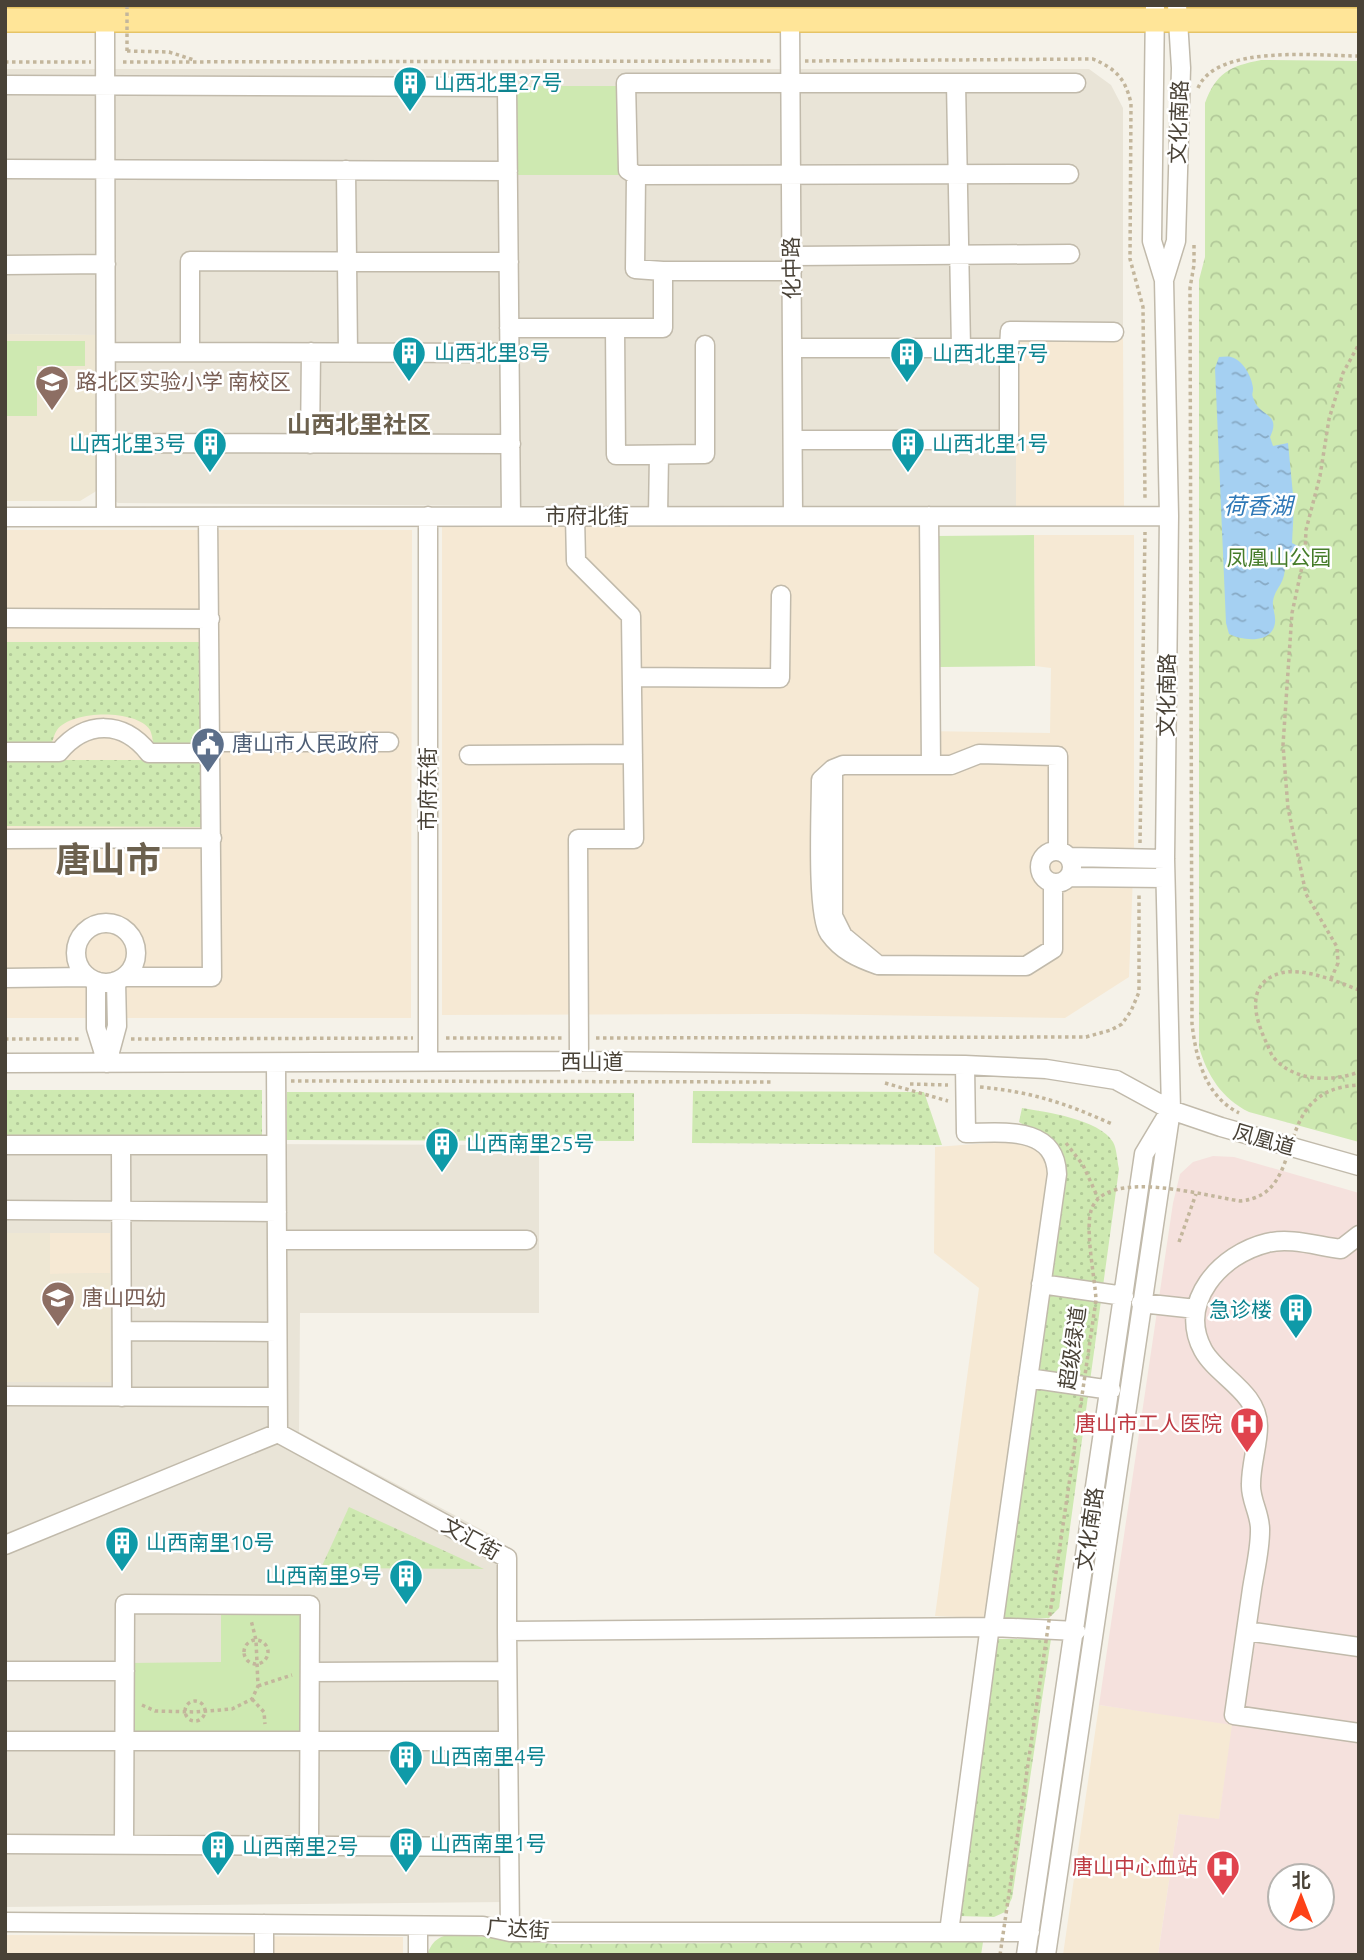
<svg xmlns="http://www.w3.org/2000/svg" width="1364" height="1960" font-family="Ubuntu,'Noto Sans SC',sans-serif">
	<style>
		.residential { fill: #e9e4d7 }
		.commercial { fill: #f6e9d4 }
		.education { fill: #eee7d3 }
		.medical { fill: #f5e1dd; fill-rule: evenodd }
		.grass { fill: url(#grass-dots) }
		.forest { fill: url(#forest-crowns) }
		.garden { fill: #cee9b1 }
		.water { fill: url(#water-ripples) }
		.lines { fill: none; stroke-linecap: round; stroke-linejoin: round }
		.minor-casing { stroke: #c1baab; stroke-width: 21 }
		.major-casing { stroke: #e6c466; stroke-width: 26 }
		.path { stroke: #c3b69c; stroke-width: 3.5; stroke-dasharray: 3.5 3.5; stroke-linecap: butt }
		.minor { stroke: #fff; stroke-width: 18 }
		.major { stroke: #ffe598; stroke-width: 23 }
		.path-bridge { stroke: #c3b69c; stroke-width: 3.5; stroke-dasharray: 3.5 3.5; stroke-linecap: butt }
		.labels { text-anchor: middle; stroke-width: 5; stroke-linejoin: round; paint-order: stroke }
		.culture-label { font-size: 21px; fill: #0d838f; stroke: #fff; text-anchor: start }
		.street-label { font-size: 21px; fill: #494237; stroke: #fff }
		.education-label { font-size: 21px; fill: #785e54; stroke: #fff; text-anchor: start }
		.park-label { font-size: 21px; fill: #457c29; stroke: #fff }
		.service-label { font-size: 21px; fill: #4e5e75; stroke: #fff; text-anchor: start }
		.health-label { font-size: 21px; fill: #be3a42; stroke: #fff; text-anchor: end }
		.water-label { font-size: 23px; font-style: italic; fill: #2e78b7; stroke: #fff }
		.quarter-label { font-size: 24px; font-weight: bold; fill: #6c614e; stroke: #fff }
		.town-label { font-size: 35px; font-weight: bold; fill: #6c614e; stroke: #fff }
	</style>
	<defs>
		<pattern id="grass-dots" width="8" height="8" patternUnits="userSpaceOnUse" patternTransform="scale(1.75)"><rect width="8" height="8" fill="#cee9b1"/><path d="M2 2h.1M6 6h.1" fill="none" stroke="#b2c999" stroke-width="1.8" stroke-linecap="round"/></pattern>
		<pattern id="forest-crowns" width="20" height="18" patternUnits="userSpaceOnUse" patternTransform="scale(1.75)"><rect width="20" height="18" fill="#cee9b1"/><path d="M2 6a3 3 0 1 1 6 0M12 15a3 3 0 1 1 6 0" fill="none" stroke="#b2c999"/></pattern>
		<pattern id="water-ripples" width="26" height="14" patternUnits="userSpaceOnUse" patternTransform="scale(1.75)"><rect width="26" height="14" fill="#a5d0f2"/><path d="M2 4q2-2 4 0t4 0M15 11q2-2 4 0t4 0" fill="none" stroke="#88aac5"/></pattern>
	</defs>
	<rect width="100%" height="100%" fill="#f5f2e9"/>
	<path class="residential" d="M5 69H1089L1111 85 1123 108V339L1016 340V510L118 503 98 490V335L5 334Z
		M5 1143 539 1145V1313H300L299 1432 499 1539 505 1902 5 1907Z"/>
	<path class="commercial" d="M1123 339 1124 510H1016V340Z
		M442 527H922L925 731 1050 733 1051 668 1035 666 1034 535H1134V850L1129 977 1065 1018 797 1014 442 1015Z
		M5 530H412L411 1018H5Z
		M1047 1139 1060 1151 1064 1169 1001 1619 935 1616 979 1288 934 1253 935 1147Z
		M50 1233H110V1273L50 1274Z
		M1099 1705 1233 1724 1219 1820 1179 1814 1158 1955H1063Z
		M5 1935 403 1937V1955H5Z"/>
	<path class="education" d="M5 334 98 335V490L80 501H5Z
		M5 1233H50V1274L110 1273V1382H5Z"/>
	<path class="medical" d="M1213 1156 1234 1157 1359 1193V1955H1158L1179 1814 1219 1819 1232 1725 1099 1705 1173 1203 1180 1174 1193 1162ZM1280 1876H1322V1918H1280Z"/>
	<path class="grass" d="M5 642H201V746H154C153 742 152 734 150 730 136 709 72 710 57 730 54 734 53 741 51 745L6 746Z
		M5 760H202V827L5 826Z
		M5 1090H262V1141H5Z
		M693 1091 924 1092 942 1145 692 1143Z
		M287 1092 634 1093V1141L287 1140Z
		M1022 1108C1046 1112 1099 1119 1113 1142 1117 1149 1117 1161 1119 1169L1059 1608 1049 1618 1002 1619 1064 1169 1060 1151 1047 1139 1019 1122Z
		M349 1507 484 1569 321 1568Z
		M995 1639H1051L1012 1898 1005 1912 994 1917 957 1916Z"/>
	<path class="forest" d="M1261 60 1359 61V1142L1249 1112C1222 1099 1207 1075 1199 1047V280L1205 257V103C1216 73 1230 66 1261 60Z
		M458 1934 553 1944 983 1942 981 1955H427C433 1939 440 1935 458 1934Z"/>
	<path class="garden" d="M514 86H622V175H514Z
		M5 341H85V366H37V416H5Z
		M1034 535 1035 666 940 667 936 536Z
		M221 1610H305V1731L129 1732 128 1663 221 1662Z"/>
	<path class="water" d="M1219 357C1223 357 1227 356 1231 357 1243 360 1252 377 1253 388 1253 395 1251 393 1254 400 1259 416 1282 413 1270 437L1273 446 1288 443 1294 505 1292 543 1302 548 1298 565H1285C1285 585 1276 586 1273 601 1272 608 1276 615 1275 623 1272 644 1243 641 1229 634L1226 623 1215 368Z"/>
	<g class="lines">
		<g class="minor-casing">
			<path id="minor" d="M105 19 106 517
				M790 20 793 516
				M956 83 961 348
				M5 85 507 87 511 516
				M5 169 508 171
				M346 170 348 353
				M636 175 1069 174
				M792 256 1070 254
				M5 265 106 264
				M663 271 635 269 636 175 628 170 626 83H1076
				M1164 280 1176 241 1181 68 1177 5
				M509 328H663V271H792
				M615 328 616 455 705 454V345
				M793 348H1009V440H793
				M1009 348 1010 331 1114 332
				M106 352 510 353
				M190 352V261L509 262
				M106 443 511 444
				M310 444 311 352
				M428 516V1062
				M575 516 576 561 631 616 634 839H578L579 1061
				M658 516 659 455
				M929 516 931 765
				M5 517 1169 516
				M5 618 210 619
				M632 677 780 678 781 595
				M211 742H389
				M5 752H59C86 720 123 720 149 753H211
				M469 755 633 754
				M833 769V916L843 936 878 965C858 958 842 951 829 933 816 914 821 808 821 780L833 769 843 765H951L979 754 1058 756V851
				M5 839 212 838
				M1040 867a16 16 0 1 1 32 0a16 16 0 1 1-32 0Z
				M1069 857 1165 859
				M1069 877 1165 878
				M76 953a30 30 0 1 1 60 0a30 30 0 1 1-60 0Z
				M878 965 1026 966 1053 949V883
				M124 977H212L208 517
				M5 978 87 977
				M96 981V1028L107 1063
				M5 1063 579 1061 965 1065 1046 1069 1116 1080 1171 1110 1221 1127 1359 1166
				M107 1063 117 1026 116 981
				M276 1063 278 1433
				M5 1145H276
				M121 1145 122 1397
				M5 1210 277 1212
				M1359 1235 1341 1249C1317 1246 1290 1237 1267 1243 1221 1254 1177 1302 1203 1350 1217 1376 1258 1392 1258 1426 1258 1445 1251 1464 1251 1484 1250 1500 1261 1515 1260 1531 1260 1550 1255 1570 1252 1589 1246 1631 1240 1673 1234 1715L1359 1733
				M277 1240H527
				M1041 1284 1124 1296
				M1141 1303 1196 1309
				M122 1331 277 1332
				M1028 1378 1111 1390
				M5 1396 277 1397
				M5 1545 278 1433 507 1558V1631L993 1627 1076 1631
				M507 1631 510 1932
				M1246 1631 1359 1647
				M5 1671H125
				M310 1672 507 1671
				M5 1741H508
				M5 1844 509 1847
				M124 1845 125 1604 310 1605 309 1846
				M5 1922 483 1926 510 1932H1030
				M949 1932 989 1633 993 1627 1057 1174C1055 1125 1002 1133 966 1133L965 1065
				M264 1955V1924
				M418 1955V1926
				M1026 1955 1144 1154 1165 1119
				M1046 1955 1171 1110 1165 859 1169 516 1164 280 1152 241 1155 5"/>
		</g>
		<g class="major-casing">
			<path id="major" d="M5 20H1359"/>
		</g>
		<path class="path" d="M127 51 169 52 194 60
			M805 61 1093 59C1116 69 1125 78 1131 103L1130 259 1143 307 1145 500
			M5 62H91
			M123 62 773 61
			M1198 88C1216 44 1319 56 1359 56
			M1194 245V265L1190 288 1192 1024C1196 1058 1205 1096 1239 1113
			M1140 843 1145 532
			M1331 979 1338 963 1337 947 1306 894 1288 808 1283 745 1292 613 1305 553 1306 530 1320 476 1329 419 1343 373 1359 344
			M1359 990C1338 982 1304 967 1281 973 1244 983 1255 1019 1267 1044 1269 1048 1271 1055 1274 1058 1295 1082 1332 1082 1359 1072
			M446 1038H564
			M596 1038 1086 1037 1111 1030 1122 1024 1131 1011 1139 992V892
			M5 1039H81
			M131 1039 413 1038
			M291 1081 773 1082
			M885 1083 948 1101
			M910 1084 948 1085
			M980 1087C1032 1092 1065 1103 1112 1124
			M1066 1143 1083 1165 1098 1198
			M1179 1242 1196 1194
			M244 1652a12 12 0 1 1 24 0a12 12 0 1 1-24 0Z
			M258 1686 292 1675
			M252 1699 264 1712 265 1724
			M185 1711a10 10 0 1 1 20 0a10 10 0 1 1-20 0Z
			M142 1705 155 1711 195 1712 232 1709 252 1699 258 1686 256 1640 251 1620
			M557 1954V1955"/>
		<use href="#minor" class="minor"/>
		<use href="#major" class="major"/>
		<path class="path-bridge" d="M127 51V5
			M1000 1955 1096 1300C1095 1277 1084 1227 1092 1208 1108 1168 1206 1196 1240 1201 1312 1195 1266 1089 1359 1085"/>
	</g>
	<defs>
		<g id="building-pin" transform="scale(1.75)"><path d="M0 17L-7.5 6A9.5 9.5 0 1 1 7.5 6Z" fill="#0f9aa8" stroke="#fff"/><path d="M-4-6H4V6H1V3H-1V6H-4ZM-2.5-4.3h1.7v1.8h-1.7ZM.8-4.3h1.7v1.8H.8ZM-2.5-1h1.7V.8h-1.7ZM.8-1h1.7V.8H.8Z" fill="#fff"/></g>
		<g id="school-pin" transform="scale(1.75)"><path d="M0 17L-7.5 6A9.5 9.5 0 1 1 7.5 6Z" fill="#8d6e63" stroke="#fff"/><path d="M0-5L7-2L0 1L-7-2ZM-4 1L0 2.5L4 1V4Q0 6-4 4Z" fill="#fff"/></g>
		<g id="civic-pin" transform="scale(1.75)"><path d="M0 17L-7.5 6A9.5 9.5 0 1 1 7.5 6Z" fill="#5c6f8a" stroke="#fff"/><path d="M-.6-6.5H3V-4.5H.6V-3L4-1V1h2V6H-6V1h2V-1L-.6-3ZM-1.2 2.5V6h2.4V2.5Z" fill="#fff"/></g>
		<g id="hospital-pin" transform="scale(1.75)"><path d="M0 17L-7.5 6A9.5 9.5 0 1 1 7.5 6Z" fill="#e0444e" stroke="#fff"/><path d="M-5-5h3v3.5h4V-5h3V5h-3V1.5h-4V5h-3Z" fill="#fff"/></g>
	</defs>
	<g fill-rule="evenodd">
		<use href="#building-pin" x="410" y="83"/>
		<use href="#building-pin" x="409" y="353"/>
		<use href="#building-pin" x="907" y="354"/>
		<use href="#school-pin" x="52" y="382"/>
		<use href="#building-pin" x="210" y="444"/>
		<use href="#building-pin" x="908" y="444"/>
		<use href="#civic-pin" x="208" y="744"/>
		<use href="#building-pin" x="442" y="1144"/>
		<use href="#school-pin" x="58" y="1298"/>
		<use href="#building-pin" x="1296" y="1310"/>
		<use href="#hospital-pin" x="1247" y="1424"/>
		<use href="#building-pin" x="122" y="1543"/>
		<use href="#building-pin" x="406" y="1576"/>
		<use href="#building-pin" x="406" y="1757"/>
		<use href="#building-pin" x="406" y="1844"/>
		<use href="#building-pin" x="218" y="1847"/>
		<use href="#hospital-pin" x="1223" y="1867"/>
	</g>
	<g class="labels">
		<g class="culture-label">
			<text x="434" y="90">山西北里27号</text>
			<text x="434" y="360">山西北里8号</text>
			<text x="932" y="361">山西北里7号</text>
			<text x="186" y="451" text-anchor="end">山西北里3号</text>
			<text x="932" y="451">山西北里1号</text>
			<text x="466" y="1151">山西南里25号</text>
			<text x="1272" y="1317" text-anchor="end">急诊楼</text>
			<text x="146" y="1550">山西南里10号</text>
			<text x="382" y="1583" text-anchor="end">山西南里9号</text>
			<text x="430" y="1764">山西南里4号</text>
			<text x="430" y="1851">山西南里1号</text>
			<text x="242" y="1854">山西南里2号</text>
		</g>
		<g class="street-label">
			<text transform="translate(1179 122) rotate(-88)" y="7">文化南路</text>
			<text transform="translate(792 268) rotate(-91)" y="7">化中路</text>
			<text x="587" y="523">市府北街</text>
			<text transform="translate(1167 695) rotate(-89)" y="7">文化南路</text>
			<text transform="translate(428 789) rotate(-90)" y="7">市府东街</text>
			<text x="592" y="1069">西山道</text>
			<text transform="translate(1264 1140) rotate(16)" y="7">凤凰道</text>
			<text transform="translate(1073 1348) rotate(-82)" y="7">超级绿道</text>
			<text transform="translate(1090 1529) rotate(-82)" y="7">文化南路</text>
			<text transform="translate(471 1539) rotate(29)" y="7">文汇街</text>
			<text transform="translate(518 1929) rotate(4)" y="7">广达街</text>
		</g>
		<g class="education-label">
			<text x="76" y="389">路北区实验小学 南校区</text>
			<text x="82" y="1305">唐山四幼</text>
		</g>
		<g class="park-label">
			<text x="1279" y="565">凤凰山公园</text>
		</g>
		<g class="service-label">
			<text x="232" y="751">唐山市人民政府</text>
		</g>
		<g class="health-label">
			<text x="1222" y="1431">唐山市工人医院</text>
			<text x="1198" y="1874">唐山中心血站</text>
		</g>
		<g class="water-label">
			<text x="1258" y="514">荷香湖</text>
		</g>
		<g class="quarter-label">
			<text x="359" y="433">山西北里社区</text>
		</g>
		<g class="town-label">
			<text x="108" y="872">唐山市</text>
		</g>
	</g>
	<rect width="1364" height="1960" fill="none" stroke="#494237" stroke-width="14"/>
	<g transform="translate(1301 1897)"><circle r="33" fill="#ffffff" stroke="#b6b3af" stroke-width="2"/>
	<path d="M0-5L12 26L0 18L-12 26Z" fill="#fd4218"/>
	<text y="-10" font-size="19" font-weight="bold" text-anchor="middle" fill="#494237">北</text>
	</g>
</svg>
